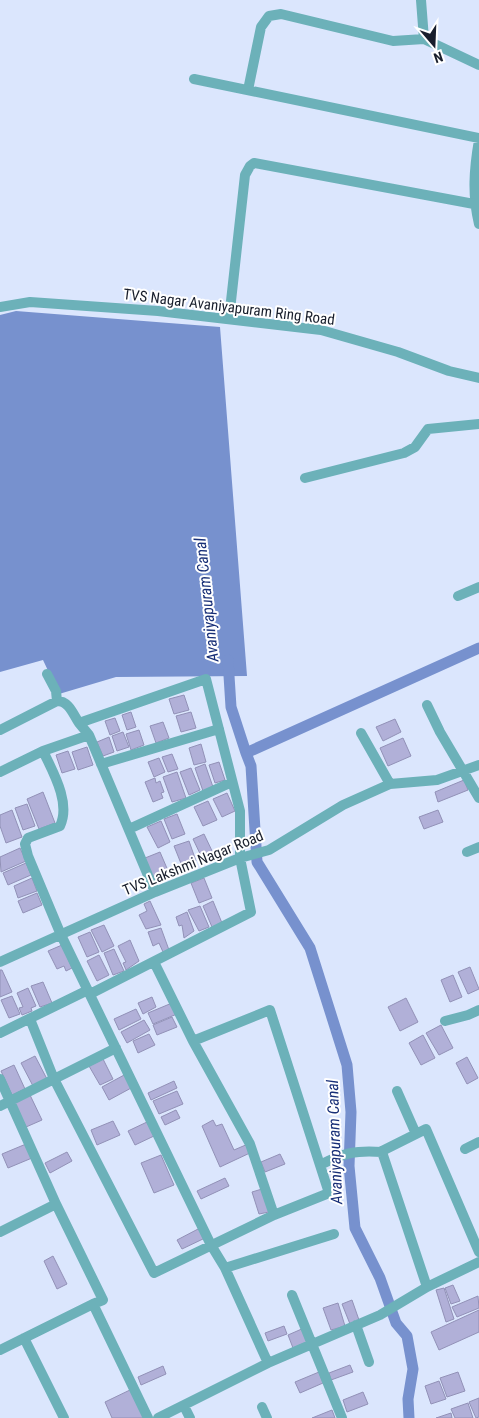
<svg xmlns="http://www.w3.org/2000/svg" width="479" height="1418" font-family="'Roboto Condensed',sans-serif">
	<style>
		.water { fill: #7791ce }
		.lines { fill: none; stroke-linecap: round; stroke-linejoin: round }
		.canal { stroke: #7791ce; stroke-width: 11 }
		.building { fill: #b1b0d8; stroke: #9291b7 }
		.minor { stroke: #6cb1b9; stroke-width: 10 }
		.labels { text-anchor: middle; stroke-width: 4; stroke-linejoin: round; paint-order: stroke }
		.street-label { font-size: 15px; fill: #181e2c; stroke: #fff }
		.water-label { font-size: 16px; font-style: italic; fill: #182f77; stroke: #fff }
	</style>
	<rect width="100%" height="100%" fill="#dbe6fd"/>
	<path class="water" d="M16 311 220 327 247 676 116 677 59 694 43 660 0 672V315Z"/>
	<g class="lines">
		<path class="canal" d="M228 660 231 707 246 753
			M409 1418 408 1399 413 1369 407 1336 396 1323 380 1278 355 1228 349 1166 351 1112 347 1065 310 948 257 862 251 766 246 753 479 648"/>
	</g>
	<path class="building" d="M184 695 189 710 174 714 169 699Z
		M131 712 136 727 127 730 122 715Z
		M191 712 196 728 181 732 176 716Z
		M115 718 120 731 110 735 105 721Z
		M395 719 401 732 383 741 376 727Z
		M163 722 169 738 156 743 150 726Z
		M139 730 144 745 131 750 126 734Z
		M123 732 129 747 117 751 112 736Z
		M109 737 114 752 103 756 97 742Z
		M403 738 411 756 388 766 380 748Z
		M201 744 206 762 194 765 189 748Z
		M87 747 93 765 78 770 72 752Z
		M68 751 75 769 62 773 56 755Z
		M172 754 178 769 168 772 162 757Z
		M159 758 165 772 154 777 148 762Z
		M219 762 225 780 215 783 209 765Z
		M205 764 213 787 203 791 195 768Z
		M191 768 200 790 189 795 180 772Z
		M177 772 186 798 172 802 163 777Z
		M155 778 156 783 160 781 164 792 161 793 163 798 153 802 145 782Z
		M464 780 468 790 438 802 435 792Z
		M43 792 55 823 39 829 27 799Z
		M227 793 235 811 222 817 213 799Z
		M208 801 217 820 203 826 194 807Z
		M27 804 35 826 23 830 15 808Z
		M12 810 22 837 6 843 0 826V815Z
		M438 810 443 822 424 829 419 817Z
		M177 814 185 834 172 839 164 819Z
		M161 821 170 842 158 848 147 827Z
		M204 834 214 855 203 860 193 839Z
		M189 841 196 861 182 866 174 846Z
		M20 848 26 861 1 872 0 857Z
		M160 852 169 873 154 880 145 858Z
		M26 863 31 875 8 885 3 873Z
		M32 878 37 891 18 898 14 886Z
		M204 878 212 898 199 903 191 883Z
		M37 893 42 905 23 913 18 901Z
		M150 901 161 925 146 929 139 915 147 911 144 904Z
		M213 901 222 923 212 927 203 906Z
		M200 906 209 927 199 931 188 910Z
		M187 912 194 931 184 938 182 925 179 926 176 917Z
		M104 925 114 946 102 952 91 930Z
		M161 928 169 950 163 952 159 943 153 946 148 932Z
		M90 932 99 952 87 957 78 937Z
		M130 940 139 961 126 970 123 963 126 962 118 946Z
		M62 945 72 968 66 971 64 966 57 969 48 951Z
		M114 949 124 971 113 975 104 953Z
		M99 955 109 975 97 981 87 961Z
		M470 967 479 989 468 994 458 972Z
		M0 970H2L12 992 0 997Z
		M453 975 462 997 450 1002 441 980Z
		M43 982 52 1003 40 1007 31 986Z
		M28 988 36 1006 31 1008 32 1011 22 1015 19 1008 23 1007 17 993Z
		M12 996 20 1014 9 1018 1 1000Z
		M152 997 156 1007 143 1014 138 1003Z
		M406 998 418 1022 400 1031 388 1007Z
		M172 1003 177 1014 153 1024 148 1013Z
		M136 1009 141 1019 119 1030 114 1019Z
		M172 1017 177 1027 157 1035 153 1025Z
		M144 1020 150 1030 127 1043 121 1032Z
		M441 1025 453 1048 439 1055 426 1033Z
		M149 1034 155 1045 138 1053 133 1041Z
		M423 1035 435 1058 421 1065 409 1043Z
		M35 1056 47 1079 33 1086 21 1063Z
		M467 1057 478 1078 467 1084 456 1063Z
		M103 1059 113 1079 100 1085 89 1066Z
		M14 1065 25 1089 12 1095 1 1071Z
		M126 1074 133 1087 109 1100 102 1087Z
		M174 1081 177 1088 151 1100 148 1093Z
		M177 1091 183 1104 159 1114 153 1101Z
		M30 1095 42 1120 26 1127 14 1103Z
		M176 1110 180 1118 165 1125 161 1117Z
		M213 1120 216 1126 222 1124 234 1150 248 1144 252 1152 220 1167 202 1126Z
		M113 1121 120 1135 97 1145 91 1130Z
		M147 1122 154 1136 135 1145 128 1131Z
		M26 1144 32 1158 8 1168 2 1154Z
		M67 1152 72 1161 50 1173 45 1163Z
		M280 1154 285 1164 265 1172 261 1162Z
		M161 1155 174 1185 154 1193 141 1163Z
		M225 1178 229 1186 201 1199 197 1191Z
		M262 1189 269 1212 259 1214 252 1192Z
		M200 1228 205 1238 182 1249 177 1240Z
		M53 1256 67 1284 57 1289 44 1261Z
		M453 1285 460 1301 451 1304 445 1288Z
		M444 1288 454 1319 446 1322 436 1290Z
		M478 1296 479 1308 457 1317 452 1307Z
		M352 1300 359 1320 350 1324 342 1304Z
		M338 1303 345 1326 331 1330 323 1308Z
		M479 1310V1332L439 1350 431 1332Z
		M284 1326 287 1334 268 1341 265 1333Z
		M304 1328 309 1341 293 1348 288 1335Z
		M350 1365 353 1372 331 1380 329 1373Z
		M163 1366 166 1374 141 1385 138 1377Z
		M319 1372 323 1383 300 1393 295 1382Z
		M458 1372 465 1391 447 1397 440 1378Z
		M439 1381 446 1399 431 1404 425 1386Z
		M132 1389 146 1418H112L105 1402Z
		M363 1392 368 1404 347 1412 343 1400Z
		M479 1398V1417L476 1418 469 1402Z
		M468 1403 473 1418H455L451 1409Z
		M332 1410 335 1418H312Z
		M451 1413 452 1418H436Z"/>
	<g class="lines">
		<path class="minor" d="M421 0 424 39
			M194 79 479 138
			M248 90 261 27 269 16 281 14 393 41 424 39 479 65
			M479 140C474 169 472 195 479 224
			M0 307 30 302 158 311 321 330 398 352 449 371 479 378
			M229 319 245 175 250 166 254 163 474 204
			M305 478 404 453 415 447 428 429 479 424
			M458 596 479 587
			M47 674 56 691 57 701
			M427 705 440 732 479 798
			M0 730 57 701C69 701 73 714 79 723
			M361 733 390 784
			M89 735 79 723 206 679 240 811V858L251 912 90 994
			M43 751C53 772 71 803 60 826L28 838 25 844 28 856 61 935 211 1245 225 1268 268 1363
			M101 764 219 729
			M0 772 43 751 89 735 155 892
			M129 829 232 782
			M467 852 479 847
			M0 962 155 892 240 858 269 850 343 805 390 784 437 780 479 765
			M30 1019 54 1079 154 1273 274 1215 250 1144 193 1041 154 962
			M445 1021 468 1015 479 1010
			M0 1033 88 990
			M193 1041 270 1010 329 1193 274 1215
			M0 1079 56 1204
			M397 1091 416 1134
			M0 1106 116 1048
			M465 1149 479 1142
			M380 1152 426 1129 479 1252
			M320 1165C344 1153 355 1150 382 1152L427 1287
			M0 1232 56 1204 103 1300 93 1304
			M225 1268 334 1234
			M292 1295 342 1418
			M356 1325 369 1362
			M24 1338 64 1418
			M0 1350 93 1304 148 1418
			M184 1406 190 1418
			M262 1407 267 1418
			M158 1418 268 1363 380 1315 427 1287 479 1262"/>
	</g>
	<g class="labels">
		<g class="street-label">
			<text transform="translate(229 307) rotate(7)" y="5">TVS Nagar Avaniyapuram Ring Road</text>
			<text transform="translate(193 863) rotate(-22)" y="5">TVS Lakshmi Nagar Road</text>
		</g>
		<g class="water-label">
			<text transform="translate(206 600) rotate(-96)" y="6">Avaniyapuram Canal</text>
			<text transform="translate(334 1142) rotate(-92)" y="6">Avaniyapuram Canal</text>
		</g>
	</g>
	<g transform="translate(434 45) rotate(161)" stroke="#ffffff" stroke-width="4" paint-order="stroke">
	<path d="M0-4L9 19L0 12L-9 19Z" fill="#181e2c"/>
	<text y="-8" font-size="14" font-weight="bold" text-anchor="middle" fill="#181e2c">N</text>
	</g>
</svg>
